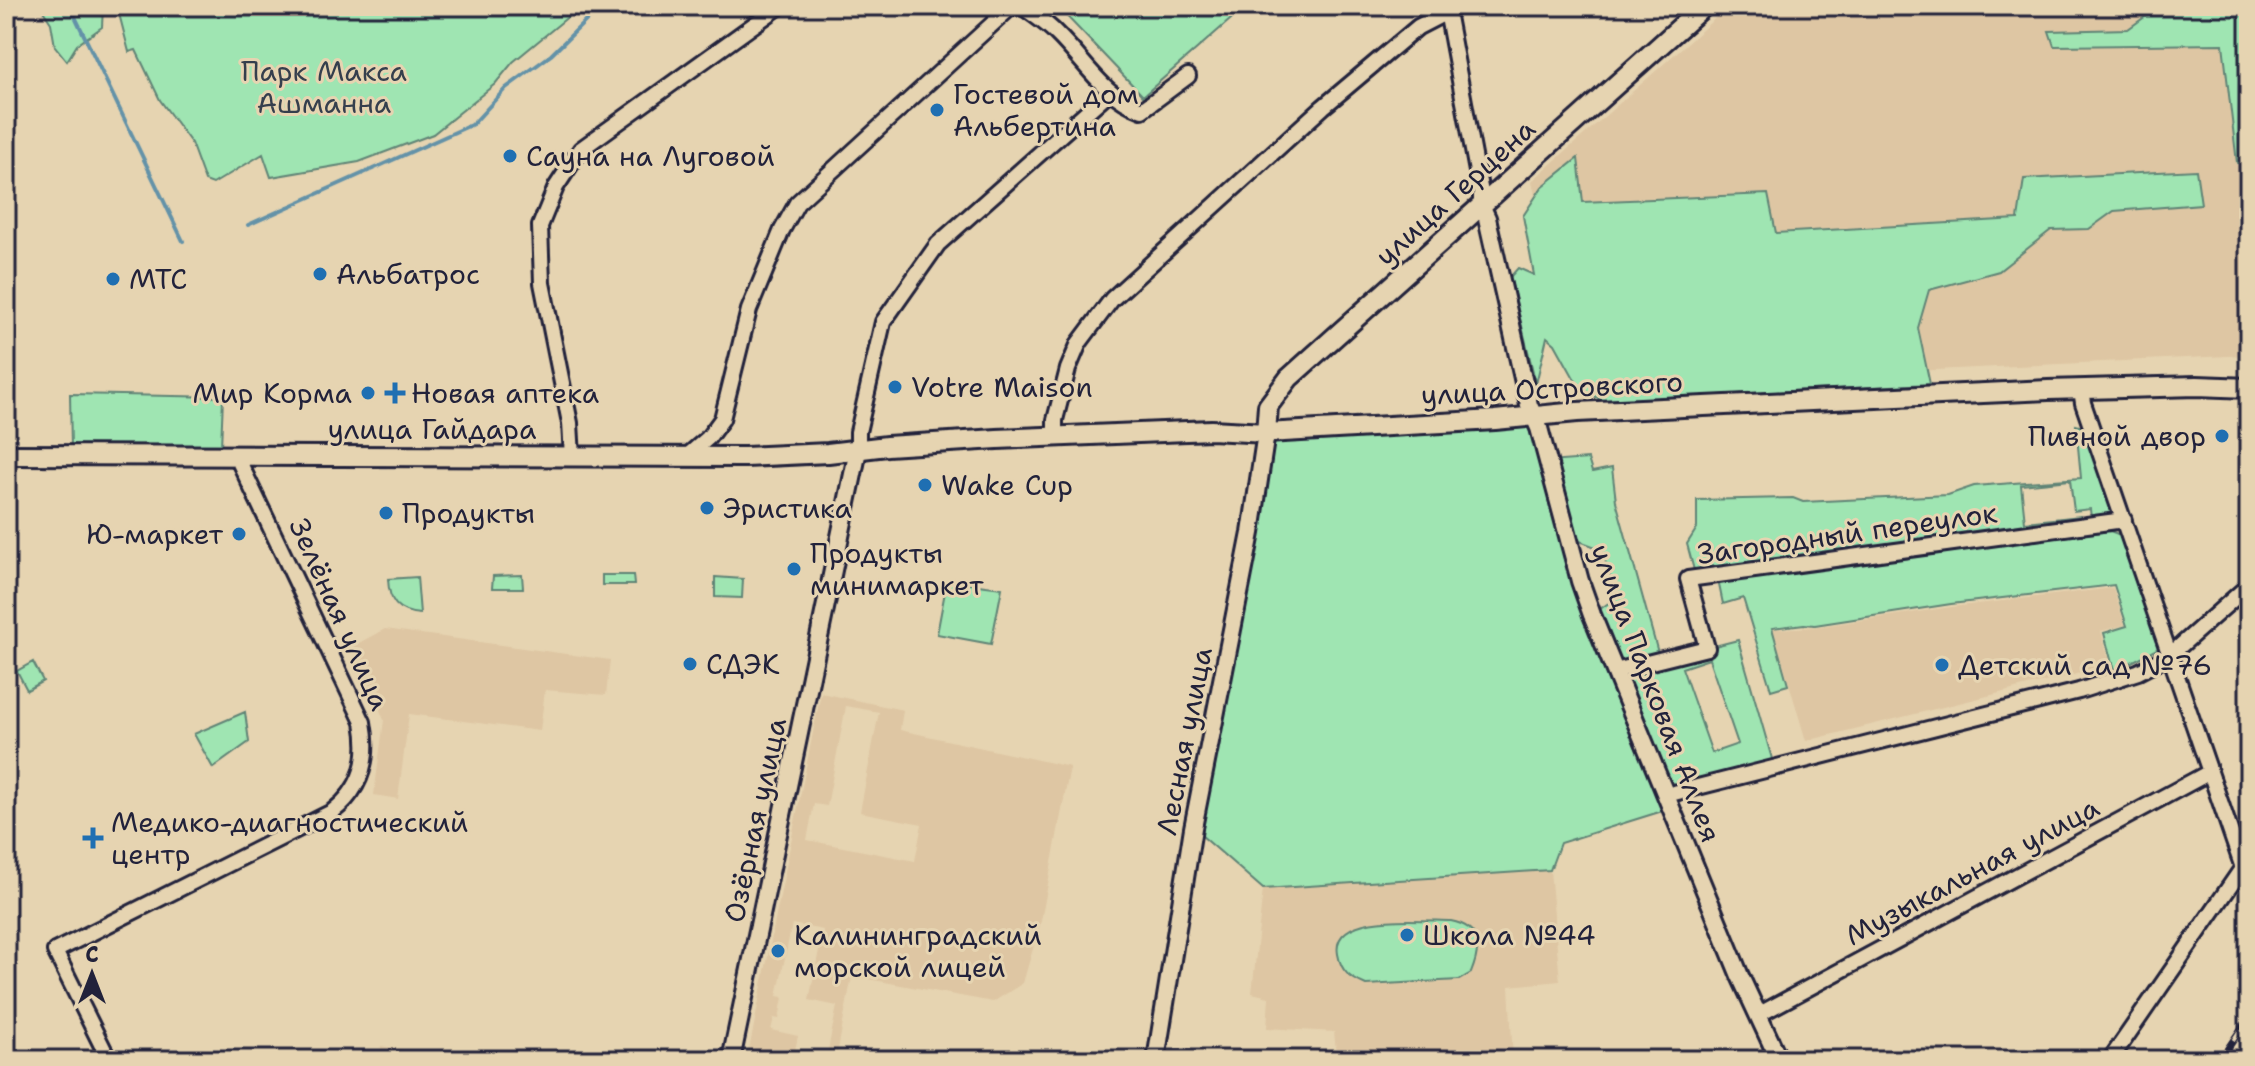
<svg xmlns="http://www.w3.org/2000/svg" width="2255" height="1066" font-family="'Shantell Sans',sans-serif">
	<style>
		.built { fill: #dec6a3; fill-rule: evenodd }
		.green { fill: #9fe5b2; stroke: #608476; stroke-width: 2; fill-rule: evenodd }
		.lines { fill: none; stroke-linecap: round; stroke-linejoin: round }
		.stream { stroke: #6492a8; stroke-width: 4 }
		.minor-casing { stroke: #22223b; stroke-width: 20 }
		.tertiary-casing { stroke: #22223b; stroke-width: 22 }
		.secondary-casing { stroke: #22223b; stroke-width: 24 }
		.minor { stroke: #e6d4b1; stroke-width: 14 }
		.tertiary { stroke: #e6d4b1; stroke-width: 16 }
		.secondary { stroke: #e6d4b1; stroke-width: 18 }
		.rail-casing { stroke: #22223b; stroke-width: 7 }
		.rail { stroke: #e6d4b1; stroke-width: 4; stroke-dasharray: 12; stroke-linecap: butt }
		.poi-dot { fill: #1f6fb2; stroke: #e6d4b1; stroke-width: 3 }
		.labels { text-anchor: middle; stroke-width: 6; stroke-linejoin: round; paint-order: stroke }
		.park-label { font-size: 28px; fill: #353f4d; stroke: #e6d4b1 }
		.poi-label { font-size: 28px; fill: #22223b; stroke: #e6d4b1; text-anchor: start }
		.street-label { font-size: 28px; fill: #22223b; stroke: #e6d4b1 }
	</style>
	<rect width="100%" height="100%" fill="#e6d4b1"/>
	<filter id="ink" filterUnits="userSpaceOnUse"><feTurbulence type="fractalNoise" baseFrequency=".0125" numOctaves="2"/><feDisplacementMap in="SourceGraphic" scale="16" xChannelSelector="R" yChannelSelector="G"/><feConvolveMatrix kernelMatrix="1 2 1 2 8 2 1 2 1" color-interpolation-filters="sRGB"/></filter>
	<g filter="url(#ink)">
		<path class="built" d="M1729 6H2249V355L1600 386 1568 356 1532 181Z
			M2113 588 2125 625 2101 631 2109 661 2093 670 1806 741 1773 629 1815 627 1951 607Z
			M385 629 610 660 606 695 545 690 540 731 409 714 398 799 374 795 384 720 353 646Z
			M821 693 903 710 900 730 1070 767 1041 921 1023 983 993 1002 852 976 836 1060H826L837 1006 809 1000 823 930 792 924 777 996 783 997 779 1019 774 1018 771 1030 798 1036 793 1060H747ZM846 706 879 712 860 812 922 824 915 861 807 840 814 804 827 806Z
			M1550 870 1560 981 1509 986 1513 1060H1337L1334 1032 1267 1028 1269 997 1252 993 1263 889Z
			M381 1046 461 1060H379Z"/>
		<path class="green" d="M40 6H103L102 27 77 45 67 61 55 46 51 23Z
			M117 6H581L513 62 495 84 433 134 359 162 271 177 263 154 213 184 205 181 191 143 160 100 136 50 129 52Z
			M1057 6H1246L1143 96Z
			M2160 6H2249V165L2237 163 2223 44 2054 46 2049 31 2128 29Z
			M1578 158 1583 202 1768 194 1776 233 2018 219 2024 179 2196 170 2201 204 2114 211 2089 229 2051 230 1999 271 1929 290 1918 328 1930 384 1603 401 1579 387 1555 344 1547 337 1536 384 1510 277 1518 268 1534 275 1523 216 1542 187Z
			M70 394 223 397 221 447 71 448Z
			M1534 417 1548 462 1588 459 1592 472 1612 468 1616 501 1660 660 1738 640 1774 766 1667 795 1672 808 1560 843 1550 870 1263 889 1193 828 1266 433ZM1569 537 1601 549 1617 597 1593 614ZM1709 659 1738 744 1712 753 1682 668Z
			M2076 425 2083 427 2113 516 1695 574 1687 544 1697 528V500L1793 498 1803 502 1948 495 1974 486 2081 478ZM2070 480 2074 511 2090 509 2091 518 2081 519 2080 516 2025 522 2021 485Z
			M2110 531 2123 536 2159 648 2114 671 2104 633 2127 626 2114 585 1951 604 1815 625 1804 624 1772 628 1788 685 1771 690 1743 598 1723 604 1718 580Z
			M522 575 523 588H492L493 576Z
			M602 575H633L634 585H602Z
			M417 577 420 614C397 612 389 602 388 579Z
			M715 577 743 579 742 598 715 597Z
			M947 581 1002 588 991 644 937 634Z
			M33 662 43 681 27 690 17 671Z
			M245 712 249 742 213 768 194 734Z
			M1451 921C1482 927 1481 948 1471 973L1459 980 1366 985C1350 978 1341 972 1338 954 1330 910 1424 921 1451 921Z"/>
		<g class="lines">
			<path class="stream" d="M70 6 183 241
				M248 225 473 124 506 88 551 55 601 6
				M238 402V403"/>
			<g class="minor-casing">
				<path id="minor" d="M1022 6C1033 15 1047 23 1057 34 1085 61 1104 97 1142 110L1188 76
					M1446 6 1481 193V205
					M2081 389 2083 403 2243 868
					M1055 436V420L1068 369 1079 343 1112 299 1323 107 1418 27 1447 12
					M858 450V432L883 322 938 244 1109 92
					M572 457 570 423 542 283 540 226 556 187 581 149 780 6
					M686 457 708 438 722 419 749 310 782 230 797 203 1012 6
					M1615 671 1707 648 1688 579 2124 520
					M1666 795 2079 691 2138 672 2169 656 2249 585
					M1758 1015 2210 772
					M109 1060 55 951 332 812C362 789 370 759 363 722L237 457
					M2110 1060 2248 860"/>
			</g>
			<g class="tertiary-casing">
				<path id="tertiary" d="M1481 205 1487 218 1529 405 1539 428 1580 581 1592 615 1740 976 1779 1060
					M731 1060 858 450
					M1156 1060 1193 828 1251 533 1266 433"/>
			</g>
			<g class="secondary-casing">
				<path id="secondary" d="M1266 433 1268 406 1289 378 1704 6
					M6 455 745 457 828 453 887 446 997 439 1211 430 1266 433 1495 420 1577 412 2048 390 2197 386 2249 388"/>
			</g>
			<use href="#minor" class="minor"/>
			<use href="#tertiary" class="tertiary"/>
			<use href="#secondary" class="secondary"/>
			<g class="rail-casing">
				<path id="rail" d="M2220 1060 2249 1017
					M2245 1060 2249 1054"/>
			</g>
			<use href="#rail" class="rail"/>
		</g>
	</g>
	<g class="poi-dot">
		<circle cx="937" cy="110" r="8"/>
		<circle cx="510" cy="156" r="8"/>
		<circle cx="320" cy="274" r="8"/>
		<circle cx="113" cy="279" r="8"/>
		<circle cx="895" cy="387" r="8"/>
		<circle cx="368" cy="393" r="8"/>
		<path d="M391 381h8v8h8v8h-8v8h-8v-8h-8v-8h8z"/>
		<circle cx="2222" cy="436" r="8"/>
		<circle cx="925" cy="485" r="8"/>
		<circle cx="707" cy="508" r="8"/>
		<circle cx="386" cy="513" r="8"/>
		<circle cx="239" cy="534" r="8"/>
		<circle cx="794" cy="569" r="8"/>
		<circle cx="690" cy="664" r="8"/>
		<circle cx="1942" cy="665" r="8"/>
		<path d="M89 826h8v8h8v8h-8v8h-8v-8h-8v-8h8z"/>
		<circle cx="1407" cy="935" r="8"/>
		<circle cx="778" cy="951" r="8"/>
	</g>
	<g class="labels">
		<g class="park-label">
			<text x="324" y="81">Парк Макса<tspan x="324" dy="32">Ашманна</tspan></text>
		</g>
		<g class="poi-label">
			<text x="953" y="104">Гостевой дом<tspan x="953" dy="32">Альбертина</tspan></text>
			<text x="526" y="166">Сауна на Луговой</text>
			<text x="336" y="284">Альбатрос</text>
			<text x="129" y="289">МТС</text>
			<text x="911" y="397">Votre Maison</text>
			<text x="352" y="403" text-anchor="end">Мир Корма</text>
			<text x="411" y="403">Новая аптека</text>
			<text x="2206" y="446" text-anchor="end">Пивной двор</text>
			<text x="941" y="495">Wake Cup</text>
			<text x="723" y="518">Эристика</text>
			<text x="402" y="523">Продукты</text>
			<text x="223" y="544" text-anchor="end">Ю-маркет</text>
			<text x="810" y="563">Продукты<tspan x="810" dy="32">минимаркет</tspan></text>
			<text x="706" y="674">СДЭК</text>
			<text x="1958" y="675">Детский сад №76</text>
			<text x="111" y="832">Медико-диагностический<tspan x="111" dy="32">центр</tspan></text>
			<text x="794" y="945">Калининградский<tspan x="794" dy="32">морской лицей</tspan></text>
			<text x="1423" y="945">Школа №44</text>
		</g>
		<g class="street-label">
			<text transform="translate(1455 192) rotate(-42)" y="10">улица Герцена</text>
			<text transform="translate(1552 388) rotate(-3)" y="10">улица Островского</text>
			<text x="432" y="439">улица Гайдара</text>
			<text transform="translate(1847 533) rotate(-8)" y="10">Загородный переулок</text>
			<text transform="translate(340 614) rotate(66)" y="10">Зелёная улица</text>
			<text transform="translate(1656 693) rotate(69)" y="10">улица Парковая Аллея</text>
			<text transform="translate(1184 741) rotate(-79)" y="10">Лесная улица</text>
			<text transform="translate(755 820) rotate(-78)" y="10">Озёрная улица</text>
			<text transform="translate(1972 871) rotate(-28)" y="10">Музыкальная улица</text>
		</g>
	</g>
	<rect width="2255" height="1066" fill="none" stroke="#e6d4b1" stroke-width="32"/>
	<rect x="16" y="16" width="2223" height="1034" fill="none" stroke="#22223b" stroke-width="3" filter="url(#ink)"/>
	<g transform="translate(92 974)" stroke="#e6d4b1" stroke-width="6" paint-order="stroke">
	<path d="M0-6L14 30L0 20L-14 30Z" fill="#22223b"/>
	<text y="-12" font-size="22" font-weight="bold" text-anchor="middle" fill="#22223b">С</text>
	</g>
</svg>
